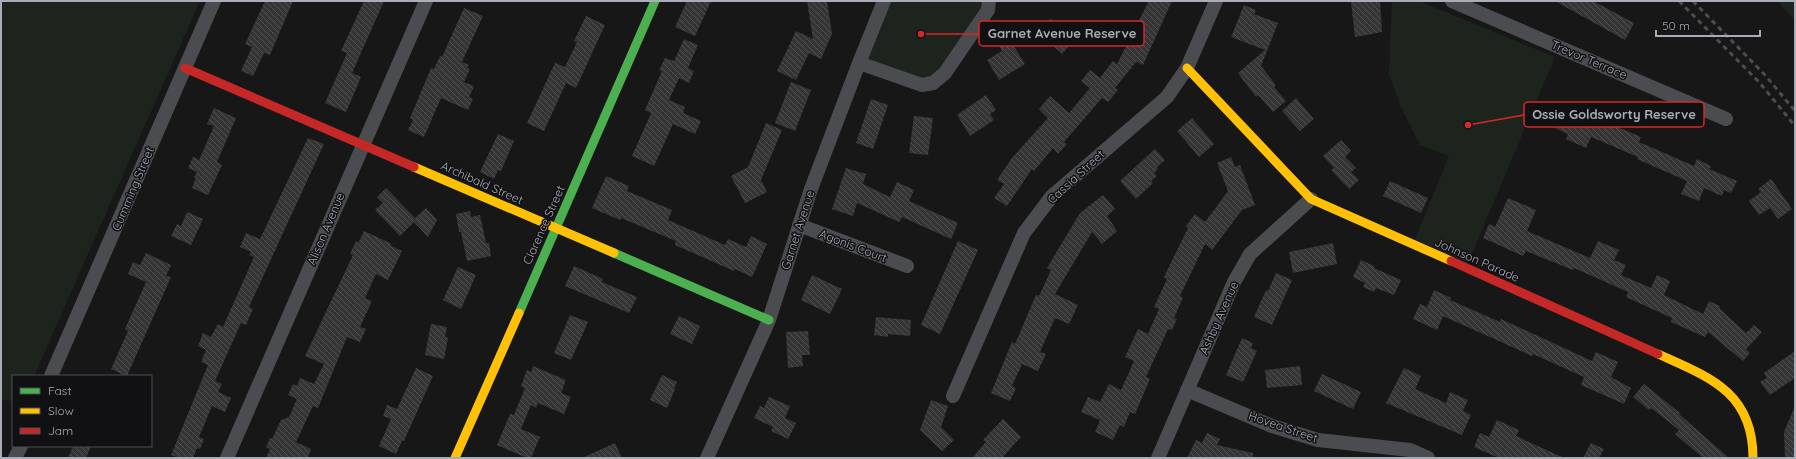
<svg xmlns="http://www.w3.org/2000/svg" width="1796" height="459" font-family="Quicksand,sans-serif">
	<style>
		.green { fill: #1d241e }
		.building { fill: url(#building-back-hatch) }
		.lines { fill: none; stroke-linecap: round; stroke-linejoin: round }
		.street { stroke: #4b4c50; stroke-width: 14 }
		.fast { stroke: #4caf50; stroke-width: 9 }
		.slow { stroke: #ffc107; stroke-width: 9 }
		.jam { stroke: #c62828; stroke-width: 9 }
		.rail { stroke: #4b4c4f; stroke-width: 3; stroke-dasharray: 5 4; stroke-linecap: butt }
		.labels { text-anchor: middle; stroke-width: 3; stroke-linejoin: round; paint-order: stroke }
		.street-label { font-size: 12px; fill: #a8adb8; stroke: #111113 }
		.leader { fill: none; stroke: #d62828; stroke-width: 1.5 }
		.callout-dot { fill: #d62828; stroke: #111113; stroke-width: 1.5 }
		.callout { fill: #111113; stroke: #d62828; stroke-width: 1.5 }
		.callout-label { font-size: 13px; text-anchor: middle; font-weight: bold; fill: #a8adb8 }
	</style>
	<defs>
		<pattern id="building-back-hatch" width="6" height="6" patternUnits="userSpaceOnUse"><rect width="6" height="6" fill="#353536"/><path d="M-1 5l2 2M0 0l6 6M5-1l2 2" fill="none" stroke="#4f5051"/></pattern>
	</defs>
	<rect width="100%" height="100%" fill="#171717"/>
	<path class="green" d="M1 1H200L34 376H13V400L8 401 1 399Z
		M890 1H982L984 8C972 25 942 80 922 80 913 81 875 64 864 60Z
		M1392 1H1419L1555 57 1468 263 1415 239 1449 156 1420 145 1400 105 1389 74Z
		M1777 1H1795V21Z"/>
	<path class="building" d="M265 1H293L270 55 264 53 253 76 241 71 252 47 245 44Z
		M364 1H384L352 73 361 77 346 112 325 103 347 53 341 51Z
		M687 1H711L695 36 675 27Z
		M807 1H827L832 34 821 59 809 53 796 80 777 71 796 31 813 39Z
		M1149 1H1172L1143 65 1136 62 1115 88 1118 90 1108 102 1102 98 1064 142 1067 144 1058 154 1053 148 1034 171 1032 169 1007 206 994 198 1004 184 997 180 1012 158 1048 118 1039 109 1050 96 1069 113 1090 88 1081 81 1090 70 1100 78 1113 61 1117 64Z
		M1367 1H1380L1382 32 1355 37 1351 2Z
		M1555 1H1593L1634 23 1625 40Z
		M1244 5 1256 10 1254 14 1278 23 1261 66 1276 85 1274 87 1286 101 1273 112 1258 95 1256 97 1238 73 1265 50 1231 37Z
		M464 8 483 16 462 62 469 65 467 67 470 69 464 82 474 86 469 97 473 99 468 110 441 98 424 137 408 130 413 120 410 118 431 68 434 69 440 56 442 57Z
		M586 16 605 25 576 88 566 83 544 131 527 123 555 63 565 67 577 42 574 41Z
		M1051 19 1075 39 1062 54 1039 32Z
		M1008 37 1025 64 999 80 987 60 1002 51 998 43Z
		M684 39 698 45 688 68 694 71 689 83 679 78 669 100 685 107 683 113 701 121 695 134 673 124 654 166 632 156 651 113 645 110 662 71 659 70 665 58 674 61Z
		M791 82 811 90 795 131 775 123Z
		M986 95 996 110 990 114 994 120 970 136 957 115Z
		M1296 98 1314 119 1300 131 1282 111Z
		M871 99 888 105 873 149 856 143Z
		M1570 103 1600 116 1599 119 1641 137 1639 142 1694 166 1697 159 1711 166 1709 169 1737 181 1731 193 1724 190 1722 196 1704 188 1699 201 1681 194 1687 181 1637 159 1638 157 1591 137 1586 148 1566 139 1568 134 1543 122 1551 104 1566 111Z
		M214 108 236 118 217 162 222 165 208 195 192 188 196 178 194 177 197 172 188 168 193 157 199 160 214 126 207 124Z
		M914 116 933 118 928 155 909 153Z
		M1192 118 1214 144 1199 157 1177 131Z
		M766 123 782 130 761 180 767 192 745 203 731 176 748 167Z
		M498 134 514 141 501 171 498 170 494 179 480 172Z
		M308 138 324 144 249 307 253 309 246 325 241 323 215 381 222 384 218 392 231 398 225 412 212 406 199 437 204 439 200 449 197 448 193 458H179L171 455 208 365 201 362 206 350 198 346 203 333 211 337 218 324 223 327 254 257 249 255 251 252 240 247 246 233 260 239Z
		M1341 140 1351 151 1345 157 1356 168 1351 172 1359 180 1349 189 1331 170 1334 168 1323 156Z
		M1155 149 1165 160 1157 167 1158 169 1154 173 1157 176 1151 181 1153 183 1136 199 1120 181Z
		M1231 157 1235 167 1240 165 1255 205 1242 210 1212 250 1205 244 1180 296 1183 298 1174 318 1177 319 1172 330 1168 329 1146 377 1150 379 1135 414 1130 412 1124 427 1120 425 1113 440 1095 432 1100 420 1081 412 1088 397 1100 402 1109 384 1121 390 1134 361 1125 357 1138 329 1148 334 1159 309 1154 307 1167 279 1164 277 1188 228 1186 226 1195 214 1205 222 1228 191 1217 163Z
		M846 168 866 174 863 184 890 197 897 182 914 190 909 201 958 223 951 239 902 217 899 222 857 203 853 216 832 209Z
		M606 176 629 186 627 191 672 210 668 220 725 245 728 239 746 247 751 236 767 244 752 277 735 269 734 271 675 245 676 241 621 218 620 220 592 208Z
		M1771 179 1792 209 1778 219 1770 208 1759 215 1749 201 1761 192 1758 189Z
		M1390 181 1428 198 1421 213 1383 196Z
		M386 188 415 218 426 208 437 220 428 237 414 222 400 236 375 210 383 203 377 197Z
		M1103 195 1115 209 1107 216 1117 231 1102 244 1092 232 1055 294 1078 305 1069 324 1055 318 1040 352 1046 354 1038 371 1022 364 1012 386 1016 388 1010 401 991 393 1012 342 1015 344 1036 295 1039 296 1051 270 1047 268 1080 213Z
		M1508 198 1536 210 1527 231 1590 258 1598 241 1619 250 1614 260 1626 265 1621 275 1651 288 1657 275 1670 281 1664 295 1703 314 1709 301 1720 306 1719 308 1746 333 1754 325 1762 332 1746 349 1750 353 1743 361 1708 332 1705 337 1671 322 1672 318 1626 297 1628 292 1574 268 1573 270 1526 251 1523 256 1483 238 1489 224 1495 227Z
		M470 211 471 217 480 215 486 243H489L491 256 467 261 461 232H459L456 214Z
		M187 212 203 219 191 245 171 236 177 224 181 226Z
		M364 231 392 244 390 245 402 251 388 280 376 274 365 298 372 301 360 327 366 329 360 342 347 337 318 408 313 406 296 442 311 449 308 458H266L270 449 266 447 270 438 272 439 281 420 289 417 297 399 288 395 293 384 297 386 300 378 314 384 324 364 305 356 353 255 350 254 356 241 358 243Z
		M958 241 978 250 940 334 921 325Z
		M1333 243 1337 264 1293 273 1289 252Z
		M146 253 171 265 166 276 171 277 127 376H126L111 369 128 331 125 329 146 282 128 274 133 262 140 265Z
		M1361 260 1374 266V268L1401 280 1394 295 1376 288 1374 292 1363 287 1365 283 1353 277Z
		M574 266 603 279 602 282 637 297 629 313 565 286Z
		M458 267 476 275 461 309 443 300Z
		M1276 273 1292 280 1272 325 1254 317 1266 290 1268 291Z
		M812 275 842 289 830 314 801 300Z
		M1434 290 1451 298 1450 300 1500 322 1501 319 1592 361 1596 352 1618 362 1611 377 1631 388 1624 404 1581 385 1584 377 1533 354 1532 356 1443 316 1437 330 1413 319 1420 304 1427 307Z
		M570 315 588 322 571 360 554 353Z
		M679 316 700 326 692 344 670 334Z
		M876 317 911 320 910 336 888 334V337L874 335Z
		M431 324 447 327 445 337 448 338 444 359 425 355Z
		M808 331 810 355H802L803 366 788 368 786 332Z
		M1242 338 1253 343 1251 348 1257 351 1243 382 1226 375Z
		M1795 351V378L1770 395 1760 382 1767 378 1764 373Z
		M533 366 566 380 561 393 571 397 564 414 538 403 536 408 531 405 521 429 540 437 531 458H527L497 445 510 414 514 415 525 388 521 386 527 370 531 372Z
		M1300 366 1302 385 1267 388 1265 370Z
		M416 368 433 376 404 441H402L396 454 379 446 391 419 383 416 387 405 397 409Z
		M1404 368 1421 376 1415 389 1446 403 1450 392 1468 400 1463 411 1471 415 1462 435 1386 403Z
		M1322 374 1361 392 1353 409 1314 391Z
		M662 375 677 382 674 388 675 389 667 408 650 400Z
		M1644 384 1680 413 1679 414 1729 458H1703L1675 434 1679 430 1651 408 1649 410 1633 397Z
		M769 397 790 406 785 418 796 423 788 439 771 431 773 427 754 418 760 406 764 408Z
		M931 400 948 406 941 427 954 440 942 451 920 430Z
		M1795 406V458H1785L1784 432Z
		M1003 419 1021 437 1002 458H972L986 442 983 440Z
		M1497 420 1519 430 1516 436 1564 458H1499L1474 447 1480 433 1489 437Z
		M1207 433 1220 439 1217 445 1253 453V458H1187L1196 440 1202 443Z
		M615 443 622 458H582Z
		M1591 443 1604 449 1599 458H1583Z
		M73 446H91L86 458H68Z"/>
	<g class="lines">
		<path class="street" d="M1452 1 1726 119
			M859 63 922 85 933 83 945 73 988 10 989 1
			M799 225 907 266
			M51 376 214 1
			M1187 390 1272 426 1318 440 1410 450 1428 458
			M953 396 1024 233 1052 196 1167 97 1187 68 1216 1
			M15 458 21 446
			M227 458 426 1
			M707 458 769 320 811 189 859 63 884 1
			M1158 458 1234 282 1250 254 1311 199"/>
		<path class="fast" d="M614 253 769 320
			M519 313 655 1"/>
		<path class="slow" d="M1187 68 1311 199 1451 261
			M414 167 614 253
			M1658 354C1709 377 1753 392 1753 458
			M455 458 519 313"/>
		<path class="jam" d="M185 68 414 167
			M1451 261 1658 354"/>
		<path class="rail" d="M1679 1 1759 82 1795 126
			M1693 1 1765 75 1795 111"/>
	</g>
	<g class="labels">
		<g class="street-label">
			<text transform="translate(1589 60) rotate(23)" y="4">Trevor Terrace</text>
			<text transform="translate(1076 177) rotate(-43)" y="4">Cassia Street</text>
			<text transform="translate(482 183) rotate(24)" y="4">Archibald Street</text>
			<text transform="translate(133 189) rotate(-67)" y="4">Cumming Street</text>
			<text transform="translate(544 225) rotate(-66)" y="4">Clarence Street</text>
			<text transform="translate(326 229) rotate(-67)" y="4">Alison Avenue</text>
			<text transform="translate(798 230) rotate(-72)" y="4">Garnet Avenue</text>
			<text transform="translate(853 246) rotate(21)" y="4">Agonis Court</text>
			<text transform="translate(1477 260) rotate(24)" y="4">Johnson Parade</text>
			<text transform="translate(1219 318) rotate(-66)" y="4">Ashby Avenue</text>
			<text transform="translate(1283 427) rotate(19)" y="4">Hovea Street</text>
		</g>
	</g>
	<path class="leader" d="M921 34L979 34M1468 125L1524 115"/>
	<g class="callout-dot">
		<circle cx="921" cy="34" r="4"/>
		<circle cx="1468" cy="125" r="4"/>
	</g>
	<g class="callout">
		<rect x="979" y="21" width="165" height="25" rx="4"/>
		<rect x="1524" y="102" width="180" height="25" rx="4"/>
	</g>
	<g class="callout-label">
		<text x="1062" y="38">Garnet Avenue Reserve</text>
		<text x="1614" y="119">Ossie Goldsworty Reserve</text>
	</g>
	<rect width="1796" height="459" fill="none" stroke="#a8adb8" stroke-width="4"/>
	<rect x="12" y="375" width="140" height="72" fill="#111113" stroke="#4d4f55"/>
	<rect x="20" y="388" width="20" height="6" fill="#4caf50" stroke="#4d4f55"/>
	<text x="48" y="395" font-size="12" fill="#a8adb8">Fast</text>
	<rect x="20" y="408" width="20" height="6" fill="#ffc107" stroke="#4d4f55"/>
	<text x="48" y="415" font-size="12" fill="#a8adb8">Slow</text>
	<rect x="20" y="428" width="20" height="6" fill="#c62828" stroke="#4d4f55"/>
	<text x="48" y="435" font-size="12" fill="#a8adb8">Jam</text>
	<path d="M1656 30v6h104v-6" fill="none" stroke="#a8adb8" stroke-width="2"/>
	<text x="1662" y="30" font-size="12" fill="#a8adb8" stroke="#111113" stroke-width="3" paint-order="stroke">50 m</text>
</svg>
